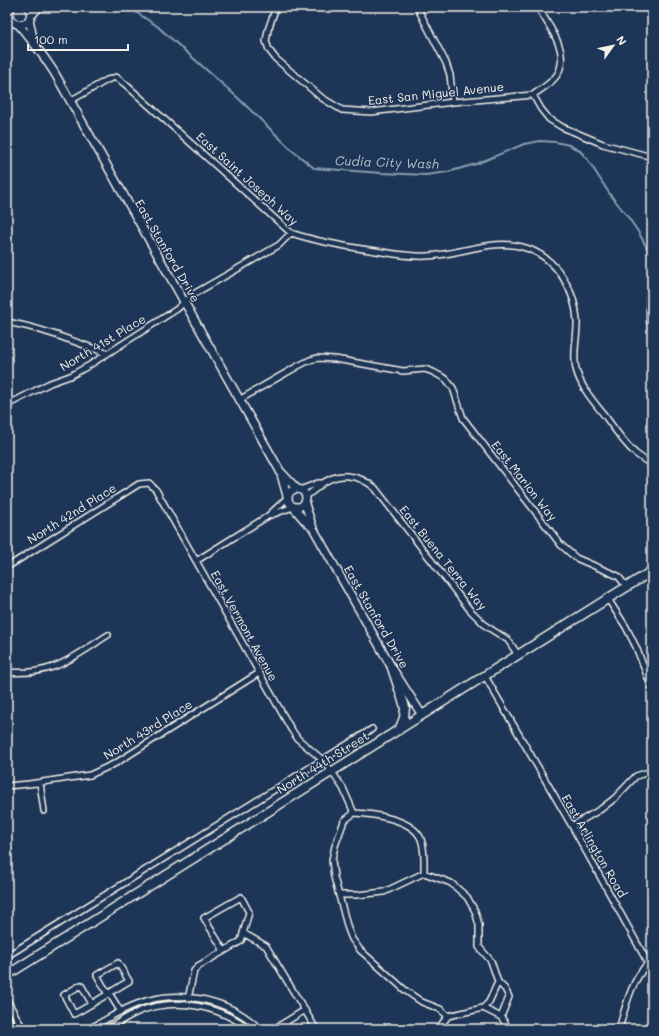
<svg xmlns="http://www.w3.org/2000/svg" width="659" height="1036" font-family="Mali,sans-serif">
	<style>
		.lines { fill: none; stroke-linecap: round; stroke-linejoin: round }
		.stream { stroke: #899faf; stroke-width: 2 }
		.street-casing { stroke: #f4f1e8; stroke-width: 8 }
		.secondary-casing { stroke: #f4f1e8; stroke-width: 10 }
		.primary-casing { stroke: #f4f1e8; stroke-width: 11 }
		.street { stroke: #1d3557; stroke-width: 5 }
		.secondary { stroke: #1d3557; stroke-width: 7 }
		.primary { stroke: #1d3557; stroke-width: 8 }
		.labels { text-anchor: middle; stroke-width: 3; stroke-linejoin: round; paint-order: stroke }
		.street-label { font-size: 12px; fill: #f4f1e8; stroke: #1d3557 }
		.water-label { font-size: 13px; font-style: italic; fill: #b5c1c7; stroke: #1d3557 }
	</style>
	<rect width="100%" height="100%" fill="#1d3557"/>
	<filter id="ink" filterUnits="userSpaceOnUse"><feTurbulence type="fractalNoise" baseFrequency=".025" numOctaves="2"/><feDisplacementMap in="SourceGraphic" scale="8" xChannelSelector="R" yChannelSelector="G"/><feConvolveMatrix kernelMatrix="1 2 1 2 8 2 1 2 1" color-interpolation-filters="sRGB"/></filter>
	<g filter="url(#ink)">
		<g class="lines">
			<path class="stream" d="M128 7 157 26 237 97 293 151 314 168 381 173 426 175 448 172 476 164 524 144 540 141 555 142 569 145 580 151 588 160 609 193 628 217 639 233 648 250 651 265 650 278 646 298V320L650 340 652 344"/>
			<g class="street-casing">
				<path id="street" d="M276 7 268 30 266 41 269 50 276 59 322 98 342 110 371 112 453 102 533 95 541 109 549 119 562 127 603 144 652 157
					M417 7 446 63 450 75 453 102
					M533 95C541 89 551 84 557 75 571 52 549 27 538 7
					M70 101 107 80 116 77 125 84 291 233C318 242 348 247 376 251 393 254 410 257 427 256 461 255 495 236 529 249 558 260 575 291 577 320 578 336 572 353 576 369 581 389 596 404 608 420 616 431 624 443 635 453 640 457 646 461 652 465
					M7 322C41 328 73 341 106 353
					M239 400 298 366 310 360 318 358 335 359 403 371 425 369 433 372 446 379 453 388 463 418 561 545 576 558 618 576 627 587
					M7 405 50 383 70 376 88 366 177 309 192 295 279 245 291 233
					M300 490 318 483H321
					M306 497C309 493 314 491 318 487 336 471 357 473 375 488L470 610 486 626 508 640 518 655
					M271 515 293 507
					M196 561 268 516 287 498
					M7 567 139 484 149 483 156 490 291 729 298 739 325 762 343 788 354 813
					M608 599 626 627 636 647 652 688
					M7 672C53 676 72 658 108 635
					M485 676 572 826 648 963C631 982 626 1005 619 1029
					M40 783 44 811
					M7 786 29 784 90 775 116 763 259 673
					M354 813C373 814 413 819 421 839 425 850 424 861 424 873L451 883 467 897 475 911 479 925V947L491 961 498 982 489 1002 483 1008 448 1016 438 1029
					M354 813 344 821 335 846 332 860 334 877 348 929 352 939 360 950 406 991 422 1002 440 1009 448 1016
					M572 826 601 809 615 798 636 776 652 771
					M339 895H357L384 892 424 873
					M241 897 249 912 241 941 224 951 204 918Z
					M243 933 266 946 316 1029
					M7 956 372 729
					M498 982 505 989 509 997 501 1017
					M188 999 194 971 198 966 224 951
					M7 1000 23 1029
					M92 1004 81 985 64 995 74 1014C93 1004 110 992 129 981L118 963 97 975 106 991 109 993 121 1012
					M483 1008 501 1017 509 1029
					M7 1017 14 1029
					M285 1022 289 1029
					M88 1029C105 1021 120 1010 137 1004 178 988 229 999 260 1029
					M107 1029C118 1023 128 1016 140 1011 178 997 218 1006 250 1029
					M274 1029 305 1010"/>
			</g>
			<g class="secondary-casing">
				<path id="secondary" d="M11 7C0 30 41 30 28 7
					M30 17 39 7
					M29 19 34 43
					M18 24C31 39 43 55 54 72L280 471 287 496
					M280 471 297 489
					M288 498a9 9 0 1 1 18 0a9 9 0 1 1-18 0Z
					M305 504 313 528 392 668 422 715
					M294 508 305 521 313 528"/>
			</g>
			<g class="primary-casing">
				<path id="primary" d="M392 668 405 707 404 718 399 730
					M7 975 652 571"/>
			</g>
			<use href="#street" class="street"/>
			<use href="#secondary" class="secondary"/>
			<use href="#primary" class="primary"/>
		</g>
	</g>
	<g class="labels">
		<g class="street-label">
			<text transform="translate(436 94) rotate(-6)" y="4">East San Miguel Avenue</text>
			<text transform="translate(247 179) rotate(42)" y="4">East Saint Joseph Way</text>
			<text transform="translate(167 251) rotate(60)" y="4">East Stanford Drive</text>
			<text transform="translate(103 343) rotate(-31)" y="4">North 41st Place</text>
			<text transform="translate(524 481) rotate(52)" y="4">East Marion Way</text>
			<text transform="translate(72 514) rotate(-32)" y="4">North 42nd Place</text>
			<text transform="translate(443 558) rotate(51)" y="4">East Buena Terra Way</text>
			<text transform="translate(376 617) rotate(60)" y="4">East Stanford Drive</text>
			<text transform="translate(244 626) rotate(61)" y="4">East Vermont Avenue</text>
			<text transform="translate(148 730) rotate(-32)" y="4">North 43rd Place</text>
			<text transform="translate(323 763) rotate(-32)" y="4">North 44th Street</text>
			<text transform="translate(594 846) rotate(60)" y="4">East Arlington Road</text>
		</g>
		<g class="water-label">
			<text transform="translate(387 162) rotate(2)" y="5">Cudia City Wash</text>
		</g>
	</g>
	<rect width="659" height="1036" fill="none" stroke="#1d3557" stroke-width="24"/>
	<rect x="12" y="12" width="635" height="1012" fill="none" stroke="#f4f1e8" stroke-width="1.5" filter="url(#ink)"/>
	<g transform="translate(613 46) rotate(57)" stroke="#1d3557" stroke-width="3" paint-order="stroke">
	<path d="M0-3L7 15L0 10L-7 15Z" fill="#f4f1e8"/>
	<text y="-6" font-size="11" font-weight="bold" text-anchor="middle" fill="#f4f1e8">N</text>
	</g>
	<path d="M28 44v6h100v-6" fill="none" stroke="#f4f1e8" stroke-width="2"/>
	<text x="34" y="44" font-size="12" fill="#f4f1e8" stroke="#1d3557" stroke-width="3" paint-order="stroke">100 m</text>
</svg>
